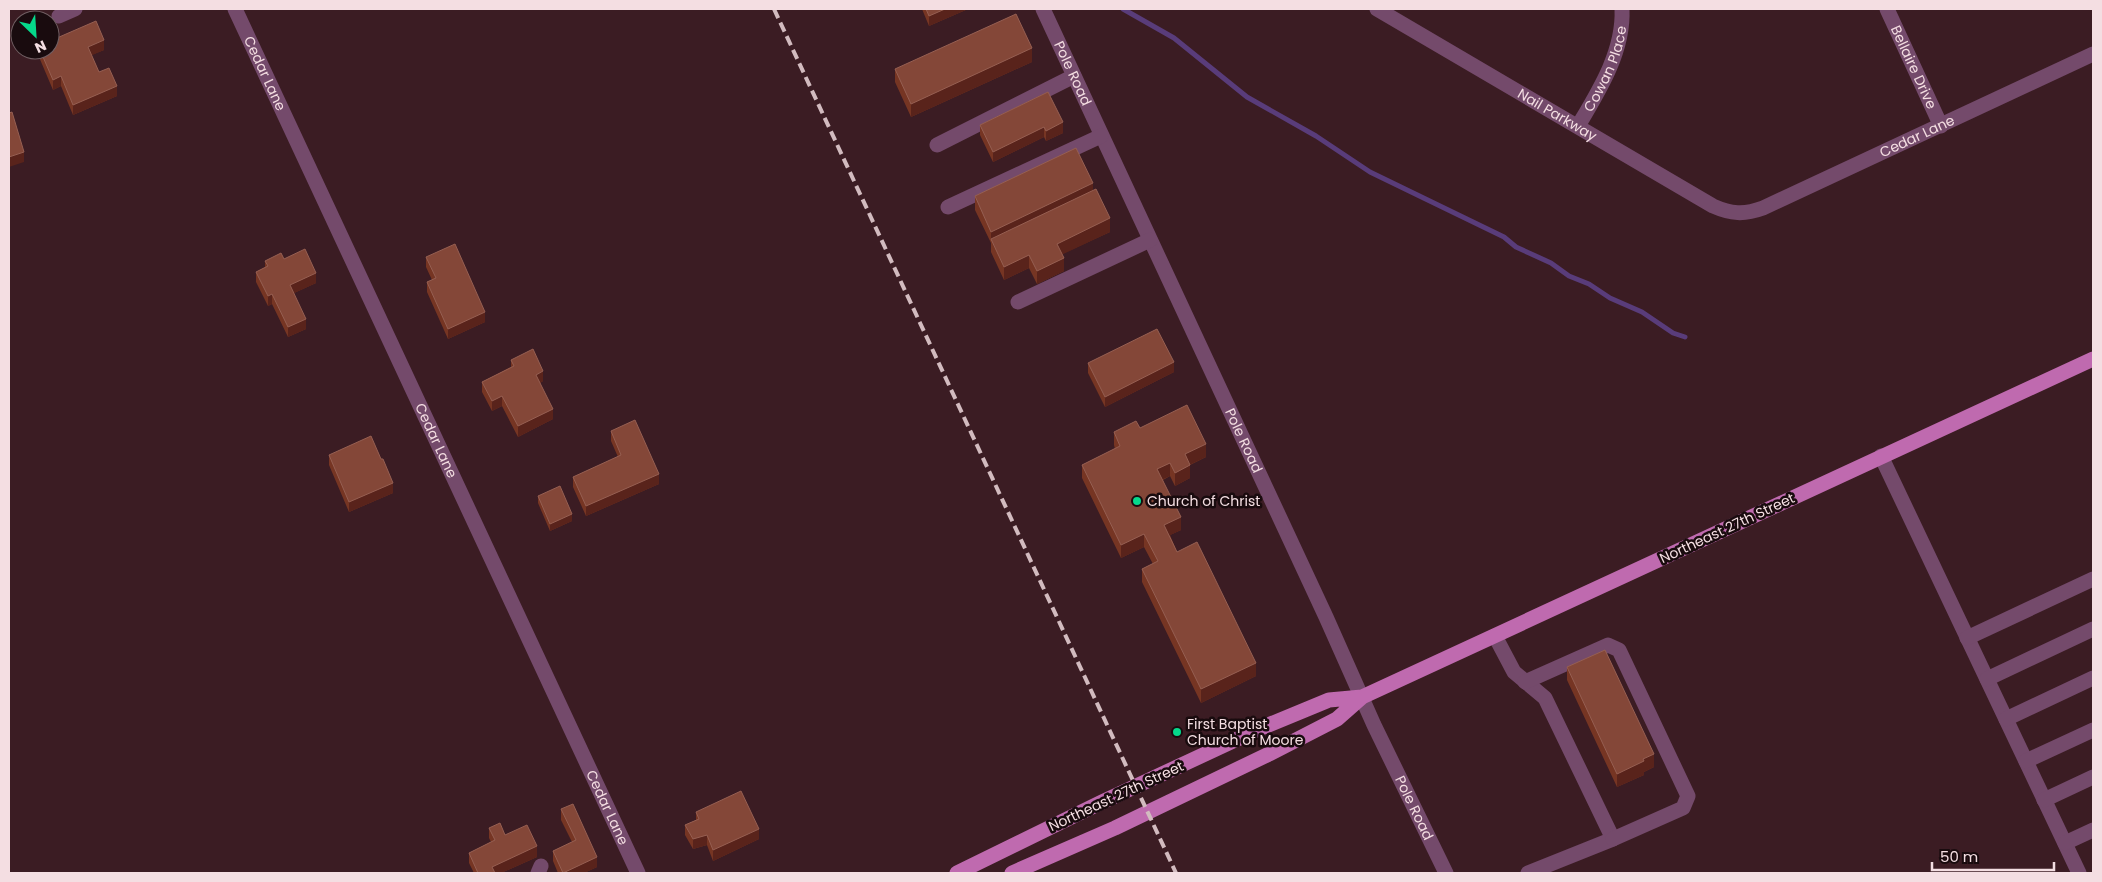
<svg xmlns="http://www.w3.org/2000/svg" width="2102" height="882" font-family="Poppins,sans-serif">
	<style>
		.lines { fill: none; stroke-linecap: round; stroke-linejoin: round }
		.stream { stroke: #593c7a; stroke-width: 5 }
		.minor { stroke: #744a6b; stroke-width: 15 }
		.major { stroke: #bf6aaf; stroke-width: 15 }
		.rail { stroke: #d2bbbf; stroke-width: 4; stroke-dasharray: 10 5; stroke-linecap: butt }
		.wall { fill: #763523 }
		.shaded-wall { fill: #59231b }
		.building { fill: #844738; stroke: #965f52 }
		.poi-dot { fill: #05d98b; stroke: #190b0e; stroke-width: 2 }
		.labels { text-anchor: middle; stroke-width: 5; stroke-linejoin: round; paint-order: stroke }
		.street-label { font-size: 14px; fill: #f4dee2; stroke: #190b0e }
		.poi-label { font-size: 14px; fill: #f4dee2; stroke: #190b0e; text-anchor: start }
	</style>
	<rect width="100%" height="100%" fill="#3b1c23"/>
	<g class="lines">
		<path class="stream" d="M1123 9 1174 38 1247 97 1316 136 1370 172 1504 237 1516 247 1551 263 1569 276 1589 284 1610 298 1642 312 1673 333 1685 337"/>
		<g class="minor">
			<path id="s1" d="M235 9 638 873"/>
			<path id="s2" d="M1043 9 1326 617 1374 725 1446 873"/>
			<path id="s3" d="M1377 9 1713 206C1731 214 1744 215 1763 208L2093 54"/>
			<path id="s4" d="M1887 9 1941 126"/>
			<path d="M59 16 75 9"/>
			<path id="s5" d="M1578 126C1599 91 1624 51 1622 9"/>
			<path d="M937 145 1074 76"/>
			<path d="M948 207 1101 136"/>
			<path d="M1018 302 1150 240"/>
			<path d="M1881 456 2079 873"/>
			<path d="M1495 636 1514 672 1545 698 1613 839 1528 873"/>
			<path d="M1967 638 2093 579"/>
			<path d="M1987 679 2093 629"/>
			<path d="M1525 682 1608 645 1619 650 1688 796 1683 808 1613 839"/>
			<path d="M2006 719 2093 678"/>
			<path d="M2026 761 2093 730"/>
			<path d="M2044 800 2093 777"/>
			<path d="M2065 843 2093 830"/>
			<path d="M538 873 541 866"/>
		</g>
		<path class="major" d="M957 873 1102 802 1261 728 1329 700 1362 697
			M1012 873 1115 828 1269 754 1337 719 1362 697 2093 359"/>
		<path class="rail" d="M774 9 1176 873"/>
	</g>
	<path class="wall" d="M922 9H968L929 26Z
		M39 50H104L91 55 99 72 117 96 73 115 61 86 53 90 39 57Z
		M1032 62 911 117 895 82V69Z
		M1048 92 1063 133 1046 141 1044 137 993 162 980 135V125Z
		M1093 190 1110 232 1062 254 1064 271 1037 284 1029 268 1004 280 991 252V243L975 210V196Z
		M426 257 485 322 448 339 427 292V282L432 280 426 267Z
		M284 259 316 283 294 293 306 329 288 337 272 304 268 306 256 282V272L265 267V261Z
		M511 360 543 381 540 383 553 419 518 437 502 406 492 411 482 392V382L511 367Z
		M1088 363 1174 372 1105 407 1088 373Z
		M1140 428 1206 457 1190 465V478L1175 486 1170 476 1163 480 1181 530 1170 535 1177 552 1256 676 1201 703 1142 582V569L1153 564 1144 547 1121 558 1082 478V465L1115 449 1114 445V432Z
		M611 431 659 484 586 516 573 487V477L618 457 611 441Z
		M329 455 381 459 393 493 349 512 329 465Z
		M538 496 572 521 550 531 538 503Z
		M1567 667 1654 767 1644 772V775L1617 787 1567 680Z
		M561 809 597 867 584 873H558L553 861V851L572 842 561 820Z
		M696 812 759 839 713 861 707 845 693 849 685 835V825L696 820Z
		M489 828 505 835 537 857 501 873H474L469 863V853L491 842 489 838Z"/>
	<path class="shaded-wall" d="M945 9H968L929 26V16Z
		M104 40V50L88 57V47Z
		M1032 48V62L911 117V104Z
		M61 76V86L53 90V80Z
		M117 86V96L73 115V105Z
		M1063 122V133L1046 141V131Z
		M1044 127V137L993 162V152Z
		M24 152V162L9 167V157Z
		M1093 183V196L991 240V232Z
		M1110 218V232L1057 257V244Z
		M1029 255V268L1004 280V267Z
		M1064 258V271L1037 284V271Z
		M316 273V283L290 295V285Z
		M272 294V304L268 306V296Z
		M485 312V322L448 339V329Z
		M306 319V329L288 337V327Z
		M1174 362V372L1105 407V397Z
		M543 371V381L536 385V375Z
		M502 396V406L492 411V401Z
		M553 409V419L518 437V426Z
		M1206 444V457L1185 467V454Z
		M1170 463V476L1157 482V469Z
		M1190 465V478L1175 486V473Z
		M659 474V484L586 516V506Z
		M393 483V493L349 512V502Z
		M572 514V521L550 531V524Z
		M1181 517V530L1164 538V525Z
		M1144 534V547L1121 558V545Z
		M1256 663V676L1201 703V689Z
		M1654 754V767L1644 772V775L1617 787V774L1643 759Z
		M759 829V839L713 861V850Z
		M707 835V845L693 849V839Z
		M537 846V857L501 873H492V867Z
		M597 857V867L584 873H563Z"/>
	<path class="building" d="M926 9H945L929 16Z
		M1016 14 1032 48 911 104 895 69Z
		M96 21 104 40 88 47 99 72 109 68 117 86 73 105 61 76 53 80 40 50H50V41Z
		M1048 92 1063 122 1046 131 1044 127 993 152 980 125Z
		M12 112 24 152 9 157V113Z
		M1076 148 1093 183 991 232 975 196Z
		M1096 189 1110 218 1057 244 1064 258 1037 271 1029 255 1004 267 991 239Z
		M455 244 485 312 448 329 427 282 436 278 426 257Z
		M305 249 316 273 290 285 306 319 288 327 272 294 268 296 256 272 268 266 265 261 281 253 284 259Z
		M1157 329 1174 362 1105 397 1088 363Z
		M533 349 543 371 536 375 553 409 518 426 502 396 492 401 482 382 514 366 511 360Z
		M1187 405 1206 444 1185 454 1190 465 1175 473 1170 463 1157 469 1181 517 1164 525 1177 552 1197 542 1256 663 1201 689 1142 569 1158 561 1144 534 1121 545 1082 465 1120 446 1114 432 1136 421 1140 428Z
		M635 420 659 474 586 506 573 477 621 455 611 431Z
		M371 436 381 459H383L393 483 349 502 329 455Z
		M560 486 572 514 550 524 538 496Z
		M1605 650 1654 754 1643 759 1644 761 1617 774 1567 667Z
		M741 791 759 829 713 850 707 835 693 839 685 825 699 819 696 812Z
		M573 804 597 857 563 873 553 851 576 840 561 809Z
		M500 823 505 835 527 825 537 846 492 867 495 873H478L469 853 495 840 489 828Z"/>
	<g class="poi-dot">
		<circle cx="1137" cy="501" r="5"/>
		<circle cx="1177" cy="732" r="5"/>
	</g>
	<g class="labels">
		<g class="street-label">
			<text dy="5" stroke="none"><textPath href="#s4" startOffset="64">Bellaire Drive</textPath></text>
			<text dy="5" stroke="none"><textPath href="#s5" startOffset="64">Cowan Place</textPath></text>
			<text dy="5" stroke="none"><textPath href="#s1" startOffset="71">Cedar Lane</textPath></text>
			<text dy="5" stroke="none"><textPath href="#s2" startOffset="71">Pole Road</textPath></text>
			<text dy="5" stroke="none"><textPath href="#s3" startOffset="209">Nail Parkway</textPath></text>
			<text dy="5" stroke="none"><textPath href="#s3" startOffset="611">Cedar Lane</textPath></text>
			<text dy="5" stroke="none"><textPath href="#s1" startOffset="476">Cedar Lane</textPath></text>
			<text dy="5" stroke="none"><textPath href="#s2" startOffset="476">Pole Road</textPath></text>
			<text transform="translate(1727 528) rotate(-25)" y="5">Northeast 27th Street</text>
			<text transform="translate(1116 796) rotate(-25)" y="5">Northeast 27th Street</text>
			<text dy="5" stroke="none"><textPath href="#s1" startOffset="881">Cedar Lane</textPath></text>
			<text dy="5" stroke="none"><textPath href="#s2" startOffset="881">Pole Road</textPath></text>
		</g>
		<g class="poi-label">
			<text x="1147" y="506">Church of Christ</text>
			<text x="1187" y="729">First Baptist<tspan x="1187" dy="16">Church of Moore</tspan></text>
		</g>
	</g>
	<rect width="2102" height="882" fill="none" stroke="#f4dee2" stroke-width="20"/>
	<g transform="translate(35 35) rotate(155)"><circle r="24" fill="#190b0e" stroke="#715f63"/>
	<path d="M0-4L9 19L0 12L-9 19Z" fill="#05d98b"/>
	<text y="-8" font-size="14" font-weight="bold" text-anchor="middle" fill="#f4dee2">N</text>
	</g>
	<path d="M1932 862v8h122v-8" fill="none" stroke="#f4dee2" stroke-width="2.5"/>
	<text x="1940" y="862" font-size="15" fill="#f4dee2" stroke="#190b0e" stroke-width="4" paint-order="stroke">50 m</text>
</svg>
